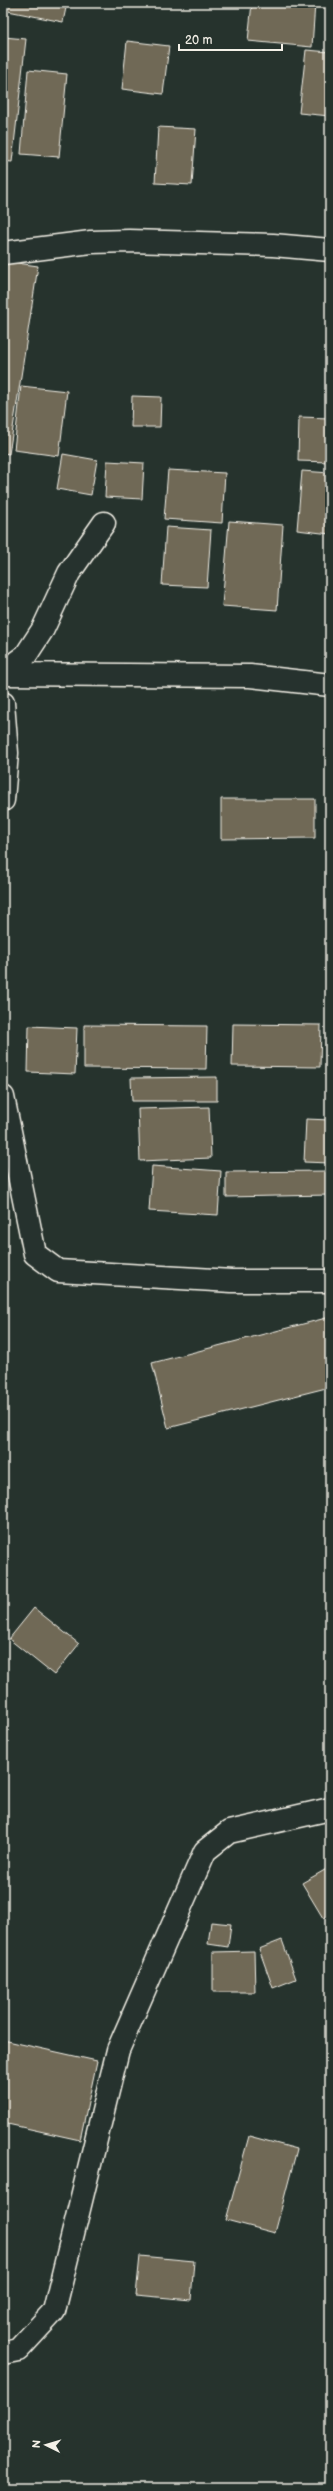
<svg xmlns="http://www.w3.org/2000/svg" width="333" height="2491" font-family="'Balsamiq Sans',sans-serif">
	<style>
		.building { fill: #6f6957; stroke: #f4f1e8 }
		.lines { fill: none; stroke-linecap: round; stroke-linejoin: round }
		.minor-casing { stroke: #f4f1e8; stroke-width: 25 }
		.minor { stroke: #26332d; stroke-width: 22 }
	</style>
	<rect width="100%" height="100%" fill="#26332d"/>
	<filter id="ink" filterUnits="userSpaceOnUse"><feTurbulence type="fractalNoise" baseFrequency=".025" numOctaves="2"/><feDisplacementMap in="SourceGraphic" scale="8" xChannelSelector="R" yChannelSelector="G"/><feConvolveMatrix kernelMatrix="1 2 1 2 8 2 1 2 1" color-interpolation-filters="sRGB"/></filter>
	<g filter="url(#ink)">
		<path class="building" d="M3 3H67L63 22 3 10Z
			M252 3H315L312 47 248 41Z
			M3 37 26 39 12 162 3 161Z
			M127 41 169 46 163 94 122 89Z
			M306 50 330 52V116L299 113Z
			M28 70 67 74 59 157 21 154Z
			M158 127 196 129 192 185 155 183Z
			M3 193H5L3 216Z
			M3 261 38 266 9 454 3 453Z
			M21 386 67 391 59 456 14 450Z
			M132 396 161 397 160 427H131Z
			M299 417 330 418V462L298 461Z
			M63 454 97 460 91 495 57 489Z
			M107 461 144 463 142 499 105 497Z
			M168 470 225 473 222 523 164 519Z
			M302 471 330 473V534L297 530Z
			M229 521 283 525 277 610 222 606Z
			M166 527 211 530 207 587 162 585Z
			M221 799H315V838L221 839Z
			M233 1024 321 1025 320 1067 232 1066Z
			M84 1025 207 1026 206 1069 84 1068Z
			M29 1026 77 1028 75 1074 28 1072Z
			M217 1077V1101H132L131 1078Z
			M209 1107 211 1158 140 1161 138 1109Z
			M306 1119 330 1120V1163L304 1162Z
			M152 1166 221 1171 218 1215 149 1211Z
			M330 1171V1195L226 1197V1172Z
			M330 1317V1387L168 1428 152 1363Z
			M34 1608 79 1644 54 1675 9 1639Z
			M330 1867V1914L323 1918 302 1883Z
			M211 1922 231 1924 228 1947 208 1944Z
			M282 1940 296 1979 273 1988 259 1949Z
			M254 1951 255 1992H213V1952Z
			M3 2040 97 2061 80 2140 3 2123Z
			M249 2136 297 2149 275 2233 226 2220Z
			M140 2256 194 2261 191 2300 136 2295Z"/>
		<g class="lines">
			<g class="minor-casing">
				<path id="minor" d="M3 253 91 242 129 241 273 245 330 250
					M3 672 26 655 43 629 69 573 104 523
					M3 674 250 676 330 685
					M3 703 7 753 3 800
					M3 1097 35 1254 58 1271 232 1281H330
					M3 2353 18 2350 54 2311 118 2050 205 1851 229 1832 330 1809"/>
			</g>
			<use href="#minor" class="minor"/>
		</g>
	</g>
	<rect width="333" height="2491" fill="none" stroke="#26332d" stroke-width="16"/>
	<rect x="8" y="8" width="317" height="2475" fill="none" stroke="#f4f1e8" stroke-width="1.5" filter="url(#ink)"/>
	<g transform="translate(46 2445) rotate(275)" stroke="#26332d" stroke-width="3" paint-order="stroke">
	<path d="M0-3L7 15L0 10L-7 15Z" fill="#f4f1e8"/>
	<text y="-6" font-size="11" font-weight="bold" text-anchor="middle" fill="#f4f1e8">N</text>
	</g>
	<path d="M179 44v6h103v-6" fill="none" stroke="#f4f1e8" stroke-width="2"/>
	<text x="185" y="44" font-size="12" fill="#f4f1e8" stroke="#26332d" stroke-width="3" paint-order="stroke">20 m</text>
</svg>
